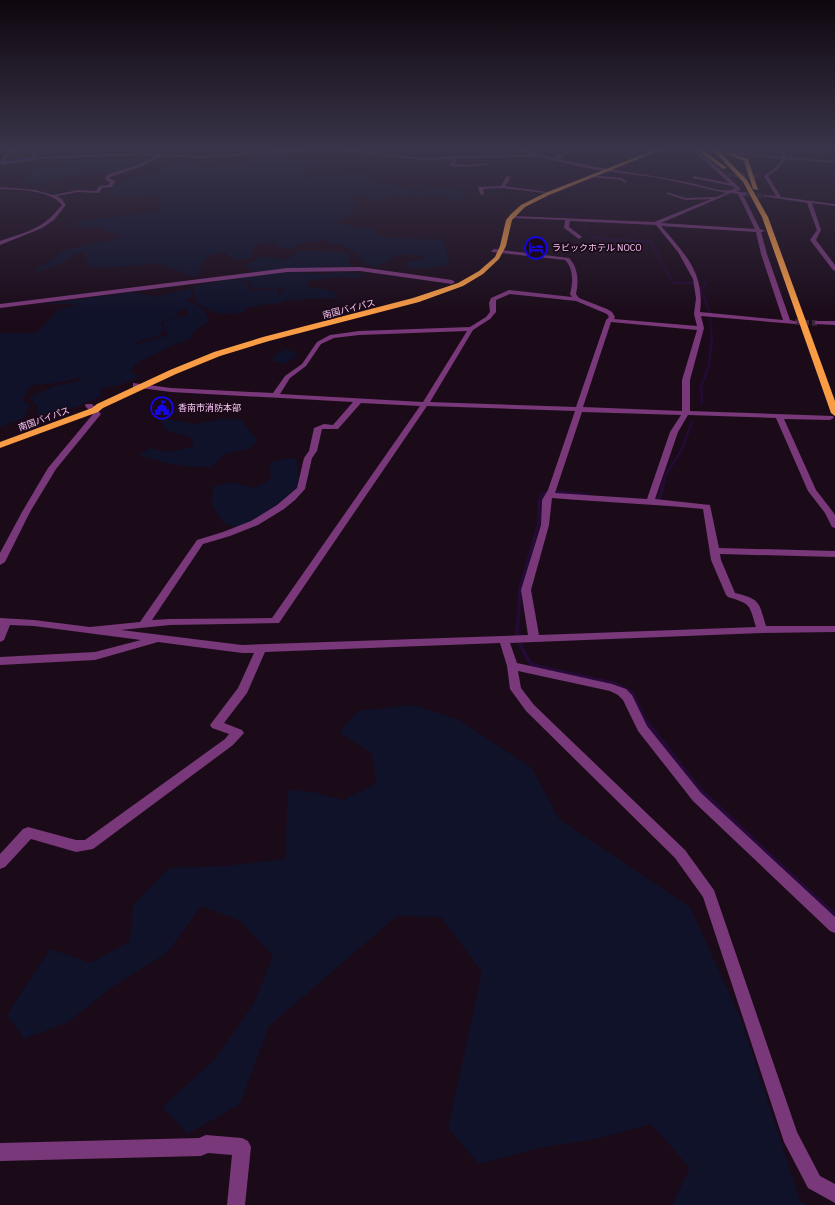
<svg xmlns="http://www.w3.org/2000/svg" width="835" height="1205" font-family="'IBM Plex Sans','Noto Sans JP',sans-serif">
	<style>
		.green { fill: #101229; fill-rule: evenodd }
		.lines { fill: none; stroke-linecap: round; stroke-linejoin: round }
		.stream-far5 { stroke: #240a36; stroke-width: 1.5 }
		.stream-far4 { stroke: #240a36; stroke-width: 2 }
		.stream-far3 { stroke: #240a36; stroke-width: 2.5 }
		.stream-far2 { stroke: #240a36; stroke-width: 3.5 }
		.stream-far1 { stroke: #240a36; stroke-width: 4.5 }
		.stream { stroke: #240a36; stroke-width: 5.5 }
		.minor-tunnel-far1 { stroke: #3d273b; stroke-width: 4.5; stroke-dasharray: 4.5 2; stroke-linecap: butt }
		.minor-tunnel { stroke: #3d273b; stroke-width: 5.5; stroke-dasharray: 5.5 3; stroke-linecap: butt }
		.highway-tunnel { stroke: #3d273b; stroke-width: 5.5; stroke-dasharray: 5.5 2.5; stroke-linecap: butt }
		.minor { fill: #793879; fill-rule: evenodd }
		.highway { fill: #f99c46; fill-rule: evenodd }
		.rail { stroke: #1507e9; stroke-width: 1.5; stroke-dasharray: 2.5 2; stroke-linecap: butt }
		.labels { text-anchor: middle; stroke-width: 3.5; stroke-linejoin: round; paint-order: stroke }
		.far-poi-label { font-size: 9px; fill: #fdc7f9; stroke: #1b0b19; text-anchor: start }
		.far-street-label { font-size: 9px; fill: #fdc7f9; stroke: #1b0b19 }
	</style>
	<rect width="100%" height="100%" fill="#1b0b19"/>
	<path class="green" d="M276 153 293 160 316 158 318 163 305 170 298 177 307 178 365 172 372 175 369 180 377 183 420 191 450 186 467 194 463 199 450 201 451 198 439 196 424 198 392 196 385 199H370L353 195 352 200 358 207 355 211 334 223 372 229 378 236 388 238 443 240 450 260 445 266 428 268H409L403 263 424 259 423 255H398L375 268 366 264 351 249 322 240 304 243 290 250 278 248 272 242 255 245 252 251V258L234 260 224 252 209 255 201 265 197 278 158 263 108 268 90 266 85 259V252L75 253C65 265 51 268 36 272L37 267 52 260 63 250 114 240 122 235 108 232 106 229 69 225 80 221 157 211 164 201 160 197 145 195H109L110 190 127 180 161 169 163 166 198 161 205 169 217 166H249L246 160Z
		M103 158 113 160 152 159 136 167 103 176 97 172C70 175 45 184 18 184L27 178 31 172 36 169H66V167L53 166C66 160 89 159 103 158Z
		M300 250 349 253 351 266 349 267 289 269 252 272 245 265 263 256 287 260Z
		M289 272 324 274 342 272 363 274 360 278 339 277 311 280 305 286 335 292 339 299 327 298 285 300 283 303H274L243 308 246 311C225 317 214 314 196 302L193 286 232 279 247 282 249 290H278L277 295 279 296 285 289 251 288 252 282 233 278Z
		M190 288 192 296 186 301C198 305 206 308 209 322L195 330 190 339 170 346 135 364 131 373 140 376 122 384 100 389 101 396 76 407 39 415 37 406 30 397 55 386 78 381 83 376C66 382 50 384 31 385L22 400 30 404 24 418 0 427V333H36L59 310 78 304H44L134 292 156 297ZM185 309 188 315 164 322 163 328 169 335 133 345V343L158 336 163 333 161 322 179 317 176 312Z
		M287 349 297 354 294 358 283 364 273 361V355Z
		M161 418 196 424 217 420 240 419 257 440C250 454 238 449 226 454 221 456 216 464 212 467 186 468 162 464 139 454L151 448 170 452 194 446 190 437 165 430Z
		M296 458C298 468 301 482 295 491 289 498 246 526 237 527 233 527 227 524 223 523L211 502 214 486 232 482 254 488 271 479 269 463 282 459Z
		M414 705 459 720 532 768 559 819 690 907 741 1019 800 1201 807 1205H672L690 1168 651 1124 596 1139 539 1148 479 1164 448 1128 482 972 441 917 397 916 269 1026 240 1104 188 1134 162 1107 216 1058 254 1003 273 956 239 920 201 906 167 953 115 985 68 1022 24 1039 7 1015 50 949 90 963 130 941 133 905 169 868 225 866 285 859 288 790 313 792 343 800 377 783 371 753 339 732 358 711Z"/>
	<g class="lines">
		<path class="stream-far5" d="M585 216 554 214 544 198 674 147
			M586 222 584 226 588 232"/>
		<path class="stream-far4" d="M587 231 590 235 596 238 651 242 673 283H693
			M705 282V286L701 288 710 314 712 341"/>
		<path class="stream-far3" d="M702 403 701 387 709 366 712 340
			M664 482 666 474 681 451 692 422"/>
		<path class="stream-far2" d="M657 499 660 497 664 481
			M517 635 520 589 539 523V502L541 496 545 493 555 492 589 495
			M520 644 530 663 534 665"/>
		<path class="stream-far1" d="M532 664 539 667 615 684 632 693 644 719 700 790 819 901"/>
		<path class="stream" d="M818 900 835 916"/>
		<path class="minor-tunnel-far1" d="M728 175 761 176
			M744 194 764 196"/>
		<path class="minor-tunnel" d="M795 322 817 323"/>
		<path class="highway-tunnel" d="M710 150 732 154"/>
		<path class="minor" d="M17 147H22L5 159 6 162 30 158 40 147H44L35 157 140 153 200 156 310 149H342L421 158 482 155H530L500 147H507L554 158 574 147H579L559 159C604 170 650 174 696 184 707 187 724 193 735 189L732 186 692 178 694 176 729 183 705 161 685 147C698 147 729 178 740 188V190L736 191 746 193V195H743L760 229 765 231 761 232 767 254 790 320 798 322 795 324 701 316 704 328 690 380V411L833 416 834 418 830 420 784 419 816 490 833 512 835 515V528L832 527 825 513 808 491 776 418 688 415 678 432 655 499 710 505 719 548 835 551V557L720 554 721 560 735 593C761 599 759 603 766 626H835V632L762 633 510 643 517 663 612 684 626 689 632 695 647 726 701 793 835 917V933L830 931 693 801 638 731 623 700 618 695 610 691 518 671 521 688 534 705 685 850 714 890 797 1132 820 1176 835 1184V1203L808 1188 784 1142 703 897 675 858 526 711 510 689 507 666 500 643 265 652 247 693 224 723 242 730 244 733 233 745 93 849 76 852 31 839 5 867 0 869V854L23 829 28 827 76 840H85L225 739 229 734 212 728 210 725 238 688 254 653H242L158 642 95 660 0 665V657L95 652 141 640 34 626 10 625 4 640 0 642V618L34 620 90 627 140 622 197 540 223 532 251 521 277 505 297 488 304 458 309 451 314 428 324 424 333 425 353 402 171 392 133 387V383L171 388 273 393 285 376 302 364 317 342 330 335 359 331 470 327 486 317 490 312 489 303 491 298 509 290 572 297 570 294C573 283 574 269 565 260L492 252 491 251 494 249 569 258C578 267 579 281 576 294L579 298 607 309 612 312 615 317 614 319 697 326 694 314 696 298 693 279 678 252 656 225 570 221 569 227 581 236 582 237 579 239 564 228 565 220 512 218 510 217 512 216 654 222 711 199 686 200 667 194V192L686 198 716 197 726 193 659 178 591 169 538 157 457 158 454 164 470 165 489 163 491 164 470 167 450 166 453 159 421 160 342 151H310L200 158 162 156 140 167 110 177 109 178 115 181 112 187 102 188 99 193 78 192 57 196 62 199 66 205 54 220 42 228 0 245V241C17 235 38 230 51 217 55 213 58 209 62 205 49 189 18 190 0 189V187L35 190 53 195 78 190 96 191 99 186 109 185 110 182 105 179 106 175 138 165 157 156 140 155 39 159 0 165 2 158ZM731 193 738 194 755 229 661 223ZM661 226 756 232 761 254 783 320 700 312C705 273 685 254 661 226ZM510 294 576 301 607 314 609 317 606 320 576 407 430 402 473 330 490 319 496 312V300ZM611 322 697 330 682 380V411L583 407ZM467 331 423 402 280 394 290 378 306 366 321 344 334 338 359 335ZM361 403 420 406 272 618 170 619 152 620 203 544 230 536 258 525 284 509 295 500 305 489 312 458 317 451 322 429H338ZM427 406 575 411 548 490 542 500 541 525 521 590 528 635 242 645 121 630 170 625 279 623ZM582 412 681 415 670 432 647 499 555 493ZM552 498C602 502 653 504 703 509L711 560 726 595 728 597C751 604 749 604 756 627L539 635 531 590 549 525Z
			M189 147H214L173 150 171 149Z
			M729 147H733L741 153 782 156 778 147H782L786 157 835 161V163L786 159 778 169 768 176 781 197 835 204V206L812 203 821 230 816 240 835 265V271L833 270 810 240 817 230 807 203 762 196 764 195 776 196 764 176 776 167 782 159 740 155Z
			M590 175 622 178 627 182 625 183 621 180 588 177Z
			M507 176 511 177 505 186 546 192 544 193 502 188 483 189 484 194 482 195 480 194 478 187 501 186Z
			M360 267 452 280 455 282 452 284 360 271 287 272 0 308V304L287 268Z
			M817 321H835V325L815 324V322Z
			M86 404H92L101 414 56 469 30 512 5 562 0 565V553L22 512 48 468 93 414 85 406Z
			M206 1135 242 1138 248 1141 251 1147 245 1205H227L232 1155 208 1153 201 1156 0 1161V1143L199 1138Z"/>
		<path class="highway" d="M662 147H668L549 195 525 207 512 220 506 246 499 259 483 274 463 286 419 302 269 341 220 356 176 374 103 408 98 412 0 448V442L92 408 97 404 170 370 214 352 263 337 413 298 458 283 479 271 495 257 500 246 506 220 511 214 521 205 545 193Z
			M693 147H698L727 168 723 169Z
			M710 147H715L747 180 768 217 835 401V416L831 413 762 217 743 182Z
			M730 153 748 159 758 190 753 189 744 161 730 155Z"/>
		<path class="rail" d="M0 162 67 154 188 147"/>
	</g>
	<linearGradient id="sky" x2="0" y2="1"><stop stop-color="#0f060e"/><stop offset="0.47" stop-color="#393449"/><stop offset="1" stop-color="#393449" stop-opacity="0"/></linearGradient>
	<rect width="835" height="316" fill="url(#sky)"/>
	<defs>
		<g id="hotel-ring" transform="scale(1.15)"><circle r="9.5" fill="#1b0b19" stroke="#1507e9" stroke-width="1.5"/><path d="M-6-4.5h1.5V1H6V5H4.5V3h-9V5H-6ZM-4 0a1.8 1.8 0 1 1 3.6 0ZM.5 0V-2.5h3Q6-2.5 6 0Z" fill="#1507e9"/></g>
		<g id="civic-ring" transform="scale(1.15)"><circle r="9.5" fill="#1b0b19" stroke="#1507e9" stroke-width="1.5"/><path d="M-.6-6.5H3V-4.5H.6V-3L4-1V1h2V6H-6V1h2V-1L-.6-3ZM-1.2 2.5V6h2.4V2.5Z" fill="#1507e9"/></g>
	</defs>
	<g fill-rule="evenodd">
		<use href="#hotel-ring" x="536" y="248"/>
		<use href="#civic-ring" x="162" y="408"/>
	</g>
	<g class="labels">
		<g class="far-poi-label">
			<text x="552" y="251">ラビックホテル NOCO</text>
			<text x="178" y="411">香南市消防本部</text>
		</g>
		<g class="far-street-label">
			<text transform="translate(349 309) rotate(-14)" y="3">南国バイパス</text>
			<text transform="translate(44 419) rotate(-20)" y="3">南国バイパス</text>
		</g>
	</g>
</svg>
